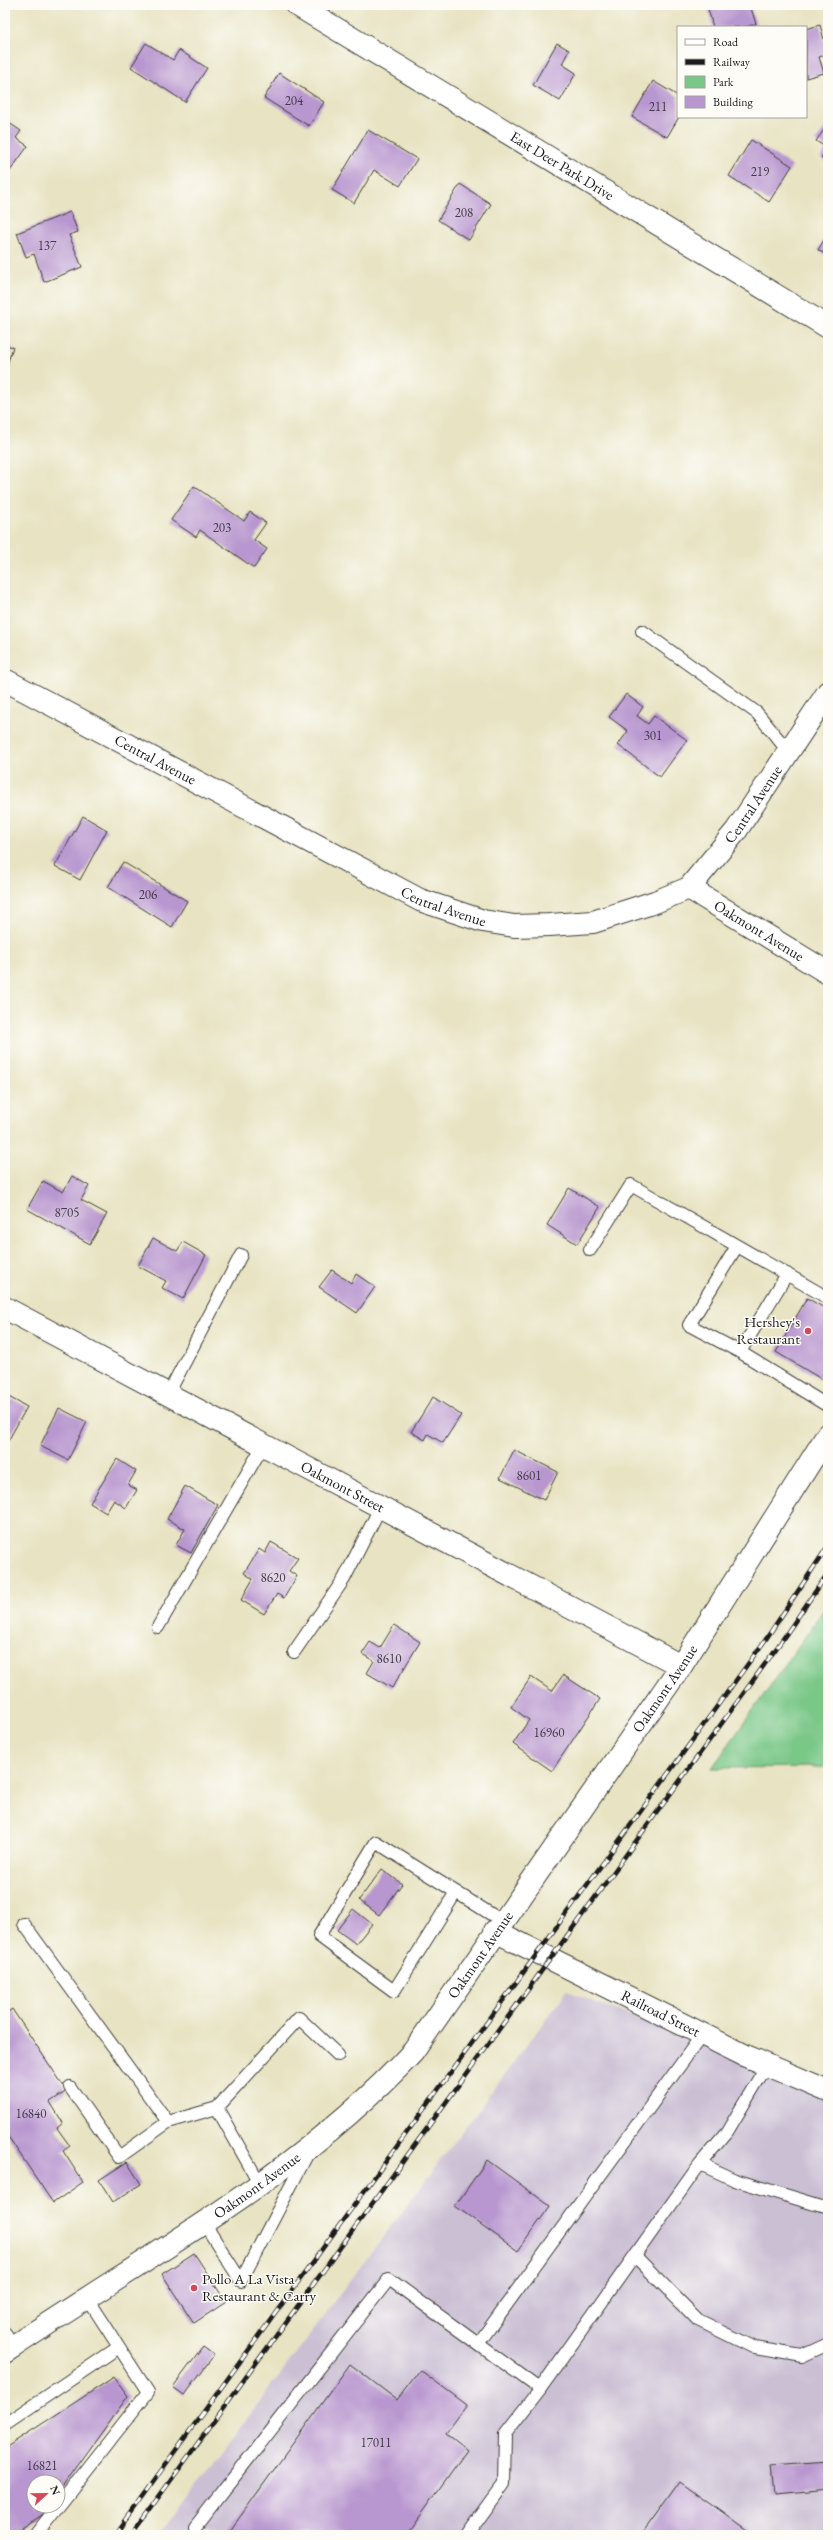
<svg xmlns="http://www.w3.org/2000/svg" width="833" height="2540" font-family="'EB Garamond',serif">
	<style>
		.industrial { fill: #cbbfd4 }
		.green { fill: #7ac888; stroke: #4b7252 }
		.building { fill: #b896cf }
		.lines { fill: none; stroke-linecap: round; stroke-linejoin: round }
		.service-casing { stroke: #3b3a35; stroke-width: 14 }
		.minor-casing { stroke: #3b3a35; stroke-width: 24 }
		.tertiary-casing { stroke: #3b3a35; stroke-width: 24 }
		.service { stroke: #fff; stroke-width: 12 }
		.minor { stroke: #fff; stroke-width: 22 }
		.tertiary { stroke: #fff; stroke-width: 22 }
		.rail-casing { stroke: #1c1c1c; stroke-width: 4.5 }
		.rail { stroke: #fdfcf7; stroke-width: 3; stroke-dasharray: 9; stroke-linecap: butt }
		.poi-dot { fill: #d1495b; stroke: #fdfcf7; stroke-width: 1.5 }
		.labels { text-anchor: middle; stroke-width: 3; stroke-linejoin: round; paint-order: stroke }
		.number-label { font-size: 13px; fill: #433a49 }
		.street-label { font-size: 15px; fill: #1c1c1c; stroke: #fdfcf7 }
		.poi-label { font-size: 15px; fill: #1c1c1c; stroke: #fdfcf7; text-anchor: end }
	</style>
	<rect width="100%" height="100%" fill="#fdfcf7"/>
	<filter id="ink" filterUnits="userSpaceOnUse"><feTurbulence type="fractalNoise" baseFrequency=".025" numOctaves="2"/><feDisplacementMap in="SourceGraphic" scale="8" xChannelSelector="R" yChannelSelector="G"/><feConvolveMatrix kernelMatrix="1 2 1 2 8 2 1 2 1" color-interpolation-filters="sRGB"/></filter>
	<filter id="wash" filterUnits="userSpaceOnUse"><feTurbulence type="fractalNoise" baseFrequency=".012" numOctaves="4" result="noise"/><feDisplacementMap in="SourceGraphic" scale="16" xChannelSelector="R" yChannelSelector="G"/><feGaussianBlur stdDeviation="0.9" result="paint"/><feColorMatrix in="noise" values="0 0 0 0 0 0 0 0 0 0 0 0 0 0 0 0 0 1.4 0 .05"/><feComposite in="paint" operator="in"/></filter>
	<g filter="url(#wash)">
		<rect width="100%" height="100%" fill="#e8e3c2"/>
		<path class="industrial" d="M567 1991 828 2093V2535H160Z"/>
		<path class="green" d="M828 1603V1767L712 1768 814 1624Z"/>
		<g id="blocks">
			<path class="building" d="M707 5H750L756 24 745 27H713Z
				M820 25 828 54 819 57 824 73 806 78V29Z
				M146 43 173 60 179 50 207 68 185 102 131 67Z
				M557 43 569 50 562 64 576 73 560 101 533 85Z
				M279 73 324 102 309 126 264 98Z
				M653 81 678 96 679 117 667 137 632 117Z
				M5 120 21 131 16 138 28 146 5 178Z
				M828 124V163L821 158 827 148 816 141Z
				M368 130 417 159 400 186 374 170 354 203 332 190Z
				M751 140 792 166 769 202 729 176Z
				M460 184 491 204 469 240 438 220Z
				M70 212 78 232 69 235 82 267 44 282 34 254 26 257 17 233Z
				M828 233V256L818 250Z
				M5 345 13 347 5 371Z
				M194 486 244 521 250 512 266 523 254 540 267 549 254 568 200 530 196 537 171 520Z
				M626 694 643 707 637 716 648 724 654 716 687 740 660 777 618 745 628 731 609 717Z
				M83 816 107 830 80 880 55 866Z
				M123 862 187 901 172 927 108 887Z
				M72 1176 89 1186 81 1200 107 1214 90 1244 27 1209 43 1181 63 1192Z
				M569 1188 600 1207 577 1244 547 1225Z
				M153 1238 177 1251 183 1242 206 1255 183 1299 162 1288 166 1281 138 1266Z
				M332 1270 351 1283 356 1274 375 1287 357 1313 319 1287Z
				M807 1298 828 1310V1383L776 1352Z
				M5 1395 27 1407 8 1441 5 1439Z
				M433 1397 461 1415 443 1443 428 1434 425 1440 411 1432Z
				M59 1408 87 1422 68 1460 40 1446Z
				M514 1450 558 1472 544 1500 500 1478Z
				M117 1459 136 1471 128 1485 137 1490 126 1508 114 1500 106 1513 90 1503Z
				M185 1486 218 1505 191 1553 176 1545 185 1529 167 1519Z
				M271 1542 298 1558 289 1571 297 1576 284 1598 277 1594 264 1614 241 1600 253 1579 244 1573 259 1549 265 1553Z
				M394 1625 420 1642 392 1688 367 1673 374 1661 362 1654 370 1642 380 1648Z
				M563 1675 600 1699 552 1771 513 1744 529 1720 511 1707 531 1677 552 1691Z
				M382 1869 402 1884 379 1915 359 1900Z
				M353 1909 372 1924 356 1944 337 1930Z
				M12 2009 67 2091 50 2102 63 2123 57 2128 70 2146 63 2151 83 2182 53 2203 5 2132V2014Z
				M487 2160 550 2206 518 2251 455 2206Z
				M127 2162 141 2184 113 2202 99 2180Z
				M194 2253 226 2302 194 2323 162 2274Z
				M203 2347 214 2355 184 2395 173 2387Z
				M350 2364 397 2400 420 2370 467 2405 446 2433 467 2450 406 2535H227Z
				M114 2377 128 2396 58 2493V2482H34V2506H49L42 2515 12 2535H5V2448Z
				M828 2462V2489L774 2494 771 2466Z
				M679 2482 753 2535H641Z"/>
		</g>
	</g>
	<g filter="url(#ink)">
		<use href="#blocks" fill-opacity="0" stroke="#3b3a35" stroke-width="1"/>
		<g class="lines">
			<g class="service-casing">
				<path id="service" d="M642 631 757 713 788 751
					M737 1246 689 1325 740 1352 787 1274
					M590 1250 631 1185 828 1298
					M740 1352 828 1406
					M168 1394 241 1255
					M158 1627 264 1444
					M294 1652 344 1579 381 1506
					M456 1892 394 1991 319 1936 376 1842 502 1921
					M24 1924 168 2122
					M70 2087 119 2157 168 2122 217 2108
					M700 2164 735 2180 828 2208
					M260 2184 217 2108 299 2018 338 2055
					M204 2223 241 2281 308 2153
					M635 2256 698 2320 755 2348 802 2356 828 2344
					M5 2333 14 2346
					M540 2389 700 2164 727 2132 767 2065
					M5 2424 119 2347
					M58 2506 148 2392 88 2299
					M195 2527 389 2279 478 2344
					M35 2535 58 2506
					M467 2535 504 2484 505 2434 540 2389 478 2344 702 2035"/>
			</g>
			<g class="minor-casing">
				<g id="minor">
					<path id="s1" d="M5 1308 681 1666"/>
				</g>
			</g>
			<g class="tertiary-casing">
				<g id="tertiary">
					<path id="s2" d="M297 5 828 327"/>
					<path id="s3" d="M5 680 420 900 483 921 514 926 549 925 593 922 655 902 689 888 736 831 828 692"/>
					<path id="s4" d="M689 888 828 973"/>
					<path id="s5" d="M495 1931 746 2056 828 2091"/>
					<path id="s6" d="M5 2352C145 2257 297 2177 413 2052L681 1666 828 1434"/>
				</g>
			</g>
			<use href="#service" class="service"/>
			<use href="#minor" class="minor"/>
			<use href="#tertiary" class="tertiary"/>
			<g class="rail-casing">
				<path id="rail" d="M114 2535 766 1639 828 1546
					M131 2535 778 1646 828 1573"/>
			</g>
			<use href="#rail" class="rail"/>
		</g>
	</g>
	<g class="poi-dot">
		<circle cx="808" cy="1331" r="4"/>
		<circle cx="194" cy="2288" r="4"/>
	</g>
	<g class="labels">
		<g class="number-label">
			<text x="294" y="105">204</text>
			<text x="658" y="111">211</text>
			<text x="760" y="176">219</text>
			<text x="464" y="217">208</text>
			<text x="47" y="250">137</text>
			<text x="222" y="532">203</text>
			<text x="653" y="740">301</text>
			<text x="148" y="899">206</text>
			<text x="67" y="1217">8705</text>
			<text x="529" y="1480">8601</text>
			<text x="273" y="1582">8620</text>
			<text x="389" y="1663">8610</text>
			<text x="549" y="1737">16960</text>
			<text x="31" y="2118">16840</text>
			<text x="376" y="2447">17011</text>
			<text x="42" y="2470">16821</text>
		</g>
		<g class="street-label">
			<text dy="5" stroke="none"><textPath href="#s2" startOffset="310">East Deer Park Drive</textPath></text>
			<text dy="5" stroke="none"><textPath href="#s3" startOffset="170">Central Avenue</textPath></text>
			<text dy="5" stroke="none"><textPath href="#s3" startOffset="854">Central Avenue</textPath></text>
			<text dy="5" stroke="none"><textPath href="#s3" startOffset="494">Central Avenue</textPath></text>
			<text dy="5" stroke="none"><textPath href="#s4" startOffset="82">Oakmont Avenue</textPath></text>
			<text dy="5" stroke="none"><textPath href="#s1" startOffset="382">Oakmont Street</textPath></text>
			<text dy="5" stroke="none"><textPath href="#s6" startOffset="950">Oakmont Avenue</textPath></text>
			<text dy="5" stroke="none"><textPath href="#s6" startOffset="626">Oakmont Avenue</textPath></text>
			<text dy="5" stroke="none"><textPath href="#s5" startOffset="185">Railroad Street</textPath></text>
			<text dy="5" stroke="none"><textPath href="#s6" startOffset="302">Oakmont Avenue</textPath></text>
		</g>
		<g class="poi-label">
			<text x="800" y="1327">Hershey's<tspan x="800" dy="17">Restaurant</tspan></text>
			<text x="202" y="2284" text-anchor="start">Pollo A La Vista<tspan x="202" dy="17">Restaurant &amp; Carry</tspan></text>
		</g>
	</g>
	<rect width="833" height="2540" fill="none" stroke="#fdfcf7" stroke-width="20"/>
	<rect x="677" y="26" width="130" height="92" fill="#fdfcf7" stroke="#a3a29f"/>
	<rect x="685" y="39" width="20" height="6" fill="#ffffff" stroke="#a3a29f"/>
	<text x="713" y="46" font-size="12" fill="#1c1c1c">Road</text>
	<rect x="685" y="59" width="20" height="6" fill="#1c1c1c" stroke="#a3a29f"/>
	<text x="713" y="66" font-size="12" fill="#1c1c1c">Railway</text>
	<rect x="685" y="76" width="20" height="12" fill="#7ac888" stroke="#a3a29f"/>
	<text x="713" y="86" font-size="12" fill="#1c1c1c">Park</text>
	<rect x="685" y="96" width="20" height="12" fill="#b896cf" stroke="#a3a29f"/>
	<text x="713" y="106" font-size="12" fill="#1c1c1c">Building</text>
	<g transform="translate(46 2494) rotate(68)"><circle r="19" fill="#fdfcf7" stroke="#a3a29f"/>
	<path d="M0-3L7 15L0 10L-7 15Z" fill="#d1495b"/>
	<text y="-6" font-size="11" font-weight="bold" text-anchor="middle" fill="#1c1c1c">N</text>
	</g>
</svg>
